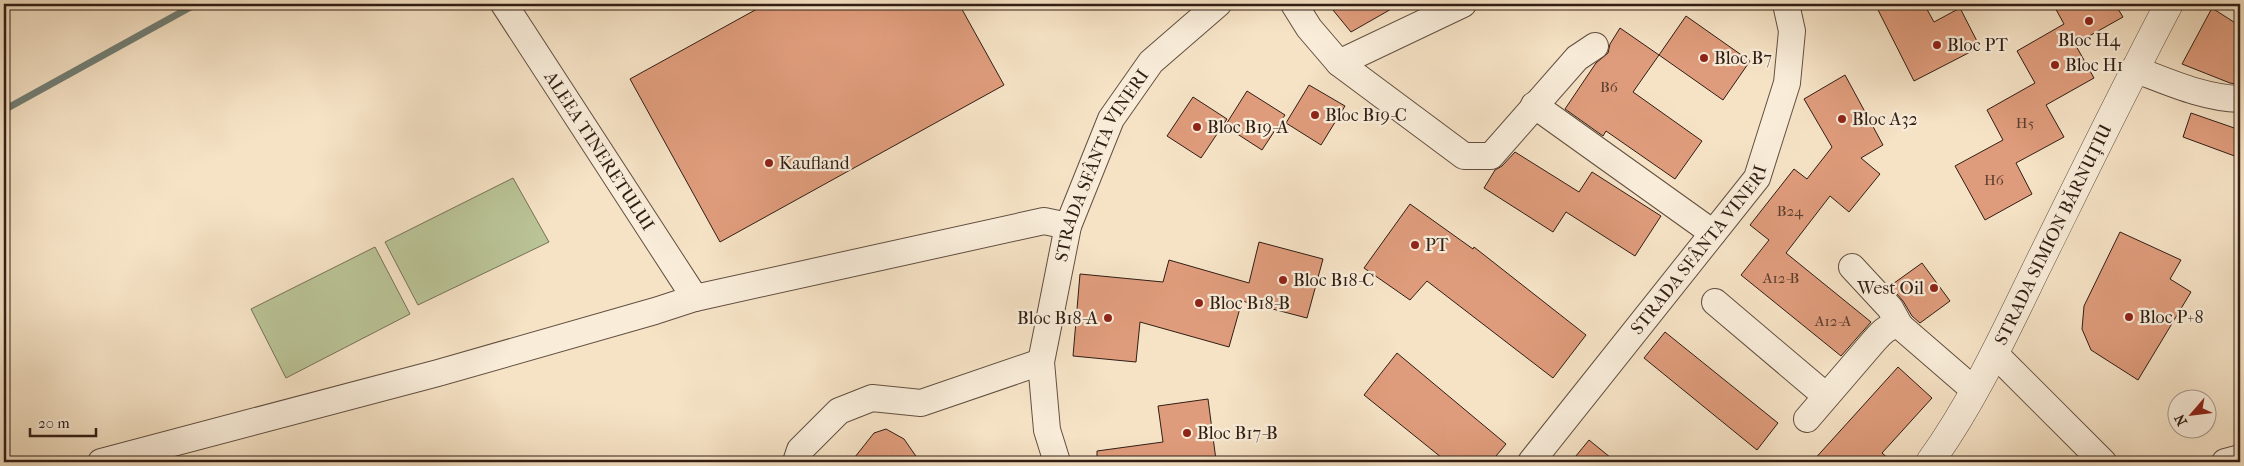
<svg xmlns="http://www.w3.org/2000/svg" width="2244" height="466" font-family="'IM FELL French Canon',serif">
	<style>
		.green { fill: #bac497; stroke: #757156 }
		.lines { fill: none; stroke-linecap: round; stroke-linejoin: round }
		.stream { stroke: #717e75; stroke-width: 7 }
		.building { fill: #df9c7c; stroke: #301e14 }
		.minor-casing { stroke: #624f40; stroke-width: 28 }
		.tertiary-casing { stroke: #624f40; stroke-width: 29 }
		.minor { stroke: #f9edda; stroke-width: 26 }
		.tertiary { stroke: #f9edda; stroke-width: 28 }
		.poi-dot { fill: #8f2418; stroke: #f9edda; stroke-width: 2 }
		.labels { text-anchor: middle; stroke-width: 4.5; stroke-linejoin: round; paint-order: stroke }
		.number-label { font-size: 15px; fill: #5c3e2e }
		.poi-label { font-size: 18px; fill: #301e14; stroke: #f9edda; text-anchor: start }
		.street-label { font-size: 18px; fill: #301e14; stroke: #f9edda }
	</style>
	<rect width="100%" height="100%" fill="#f6e3c6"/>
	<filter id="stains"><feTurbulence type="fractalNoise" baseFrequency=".004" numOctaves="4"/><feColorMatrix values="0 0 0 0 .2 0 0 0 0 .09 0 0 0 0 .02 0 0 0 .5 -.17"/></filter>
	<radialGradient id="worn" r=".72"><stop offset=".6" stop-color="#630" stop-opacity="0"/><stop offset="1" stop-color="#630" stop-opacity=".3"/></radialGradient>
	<path class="green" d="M513 178 549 242 418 305 385 242Z
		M375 247 410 314 286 378 251 309Z"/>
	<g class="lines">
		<path class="stream" d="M4 110 196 4"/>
	</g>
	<path class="building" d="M766 4H959L1004 85 720 242 630 79Z
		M1328 4H1400L1351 32Z
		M1875 4H1924L1934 22 1960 8 1980 47 1914 81Z
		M2053 4H2115L2123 17 2075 44 2094 78 2046 105 2064 137 2016 163 2032 194 1985 220 1955 166 2003 140 1987 110 2035 83 2017 51 2064 24Z
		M2212 8 2240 26V76L2236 84 2230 83 2182 64Z
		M1686 16 1750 61 1723 100 1659 55Z
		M1620 28 1659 55 1633 92 1702 141 1675 179 1606 131 1603 136 1565 109 1596 63 1608 53 1610 44Z
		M1845 75 1883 145 1861 158 1880 174 1849 212 1830 196 1786 253 1871 322 1841 356 1741 275 1769 240 1750 225 1794 169 1807 179 1832 147 1804 99Z
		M1309 85 1345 106 1321 145 1286 123Z
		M1247 91 1285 115 1262 150 1225 126Z
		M1193 97 1227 119 1201 158 1167 136Z
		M2191 113 2240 130V158L2183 137Z
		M1515 152 1579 192 1592 172 1661 216 1635 256 1566 212 1553 232 1484 188 1495 170 1502 166Z
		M1410 204 1473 249 1474 247 1586 335 1553 378 1427 281 1410 300 1364 268Z
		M2120 232 2181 260 2170 279 2191 292 2138 380 2091 350 2082 329 2084 306Z
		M1259 242 1323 259 1307 318 1242 301 1229 347 1140 322 1136 362 1073 356 1080 274 1163 282 1169 260 1249 283Z
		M1922 263 1950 301 1920 323 1912 316 1903 301 1890 286Z
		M1665 332 1778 423 1757 450 1644 358Z
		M1397 353 1506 444 1491 462H1447L1364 395Z
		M1898 367 1932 398 1882 453 1892 462H1812Z
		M1208 399 1216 460 1196 462H1097V451L1163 442 1158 406Z
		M886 429 904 439 920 462H851L874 433Z
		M1589 440 1616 462H1571Z"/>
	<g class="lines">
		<g class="minor-casing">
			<g id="minor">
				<path id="s1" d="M504 4 695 298"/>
				<path d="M1294 4 1309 28 1339 63 1464 156H1491L1577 58 1595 46"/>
				<path d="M1339 63 1463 4"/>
				<path d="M2134 69C2169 82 2203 98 2240 99"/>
				<path d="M1534 105 1713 233"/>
				<path d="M1852 267 1890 308 1900 326"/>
				<path d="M1715 302 1826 396"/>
				<path d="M1995 354 2103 462"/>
				<path d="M1807 419 1874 341C1882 332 1888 325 1900 326L1974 390"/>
				<path d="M101 462 438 373 655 311 695 298 1044 221 1068 226"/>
				<path d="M796 462 800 450 839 411 872 398 921 403 1041 362"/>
				<path id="s2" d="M1057 462 1047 430 1041 362 1068 226 1111 119 1151 62 1218 4"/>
				<path id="s3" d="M1531 462 1757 178 1787 83 1792 31 1786 4"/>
				<path d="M2225 462 2240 458"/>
			</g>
		</g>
		<g class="tertiary-casing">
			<g id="tertiary">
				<path id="s4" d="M1930 462C1973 402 2004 335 2036 269 2080 180 2123 91 2169 4"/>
			</g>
		</g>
		<use href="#minor" class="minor"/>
		<use href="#tertiary" class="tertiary"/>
	</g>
	<g class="poi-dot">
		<circle cx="2089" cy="21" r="5"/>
		<circle cx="1937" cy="45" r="5"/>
		<circle cx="1704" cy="58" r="5"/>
		<circle cx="2055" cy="65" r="5"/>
		<circle cx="1315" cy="115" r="5"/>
		<circle cx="1842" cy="119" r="5"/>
		<circle cx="1197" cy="127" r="5"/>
		<circle cx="769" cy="163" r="5"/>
		<circle cx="1415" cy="245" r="5"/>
		<circle cx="1283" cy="280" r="5"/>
		<circle cx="1934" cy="288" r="5"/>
		<circle cx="1199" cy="303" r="5"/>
		<circle cx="2129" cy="317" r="5"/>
		<circle cx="1108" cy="318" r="5"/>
		<circle cx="1187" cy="433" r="5"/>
	</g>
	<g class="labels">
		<g class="number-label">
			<text x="1609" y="92">B6</text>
			<text x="2025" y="128">H5</text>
			<text x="1994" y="185">H6</text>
			<text x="1790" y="216">B24</text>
			<text x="1781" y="283">A12-B</text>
			<text x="1833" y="326">A12-A</text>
		</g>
		<g class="poi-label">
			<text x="2089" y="46" text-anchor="middle">Bloc H4</text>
			<text x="1947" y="51">Bloc PT</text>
			<text x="1714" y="64">Bloc B7</text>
			<text x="2065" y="71">Bloc H1</text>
			<text x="1325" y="121">Bloc B19-C</text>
			<text x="1852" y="125">Bloc A32</text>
			<text x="1207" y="133">Bloc B19-A</text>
			<text x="779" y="169">Kaufland</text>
			<text x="1425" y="251">PT</text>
			<text x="1293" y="286">Bloc B18-C</text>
			<text x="1924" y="294" text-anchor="end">West Oil</text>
			<text x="1209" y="309">Bloc B18-B</text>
			<text x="2139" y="323">Bloc P+8</text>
			<text x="1098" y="324" text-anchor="end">Bloc B18-A</text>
			<text x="1197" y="439">Bloc B17-B</text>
		</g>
		<g class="street-label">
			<text dy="6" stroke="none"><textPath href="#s1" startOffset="175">ALEEA TINERETULUI</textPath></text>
			<text dy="6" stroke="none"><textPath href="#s2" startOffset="309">STRADA SFÂNTA VINERI</textPath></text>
			<text dy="6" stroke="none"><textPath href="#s4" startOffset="259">STRADA SIMION BĂRNUȚIU</textPath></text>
			<text dy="6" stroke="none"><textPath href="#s3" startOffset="271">STRADA SFÂNTA VINERI</textPath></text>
		</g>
	</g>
	<rect width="2244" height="466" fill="none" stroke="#f6e3c6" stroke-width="20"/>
	<rect x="5" y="5" width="2234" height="456" fill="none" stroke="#301e14" stroke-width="2.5"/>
	<rect x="10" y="10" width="2224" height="446" fill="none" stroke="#301e14"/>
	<g transform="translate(2192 414) rotate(242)"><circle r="24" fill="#f9edda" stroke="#a99a8b"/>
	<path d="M0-4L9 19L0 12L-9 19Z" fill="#8f2418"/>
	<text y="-8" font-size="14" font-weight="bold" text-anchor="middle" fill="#301e14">N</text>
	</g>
	<path d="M30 428v8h66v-8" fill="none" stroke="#301e14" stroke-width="2.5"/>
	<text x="38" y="428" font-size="15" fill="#301e14" stroke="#f9edda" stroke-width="4" paint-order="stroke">20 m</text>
	<rect width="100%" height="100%" filter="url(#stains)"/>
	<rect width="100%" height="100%" fill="url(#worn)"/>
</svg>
